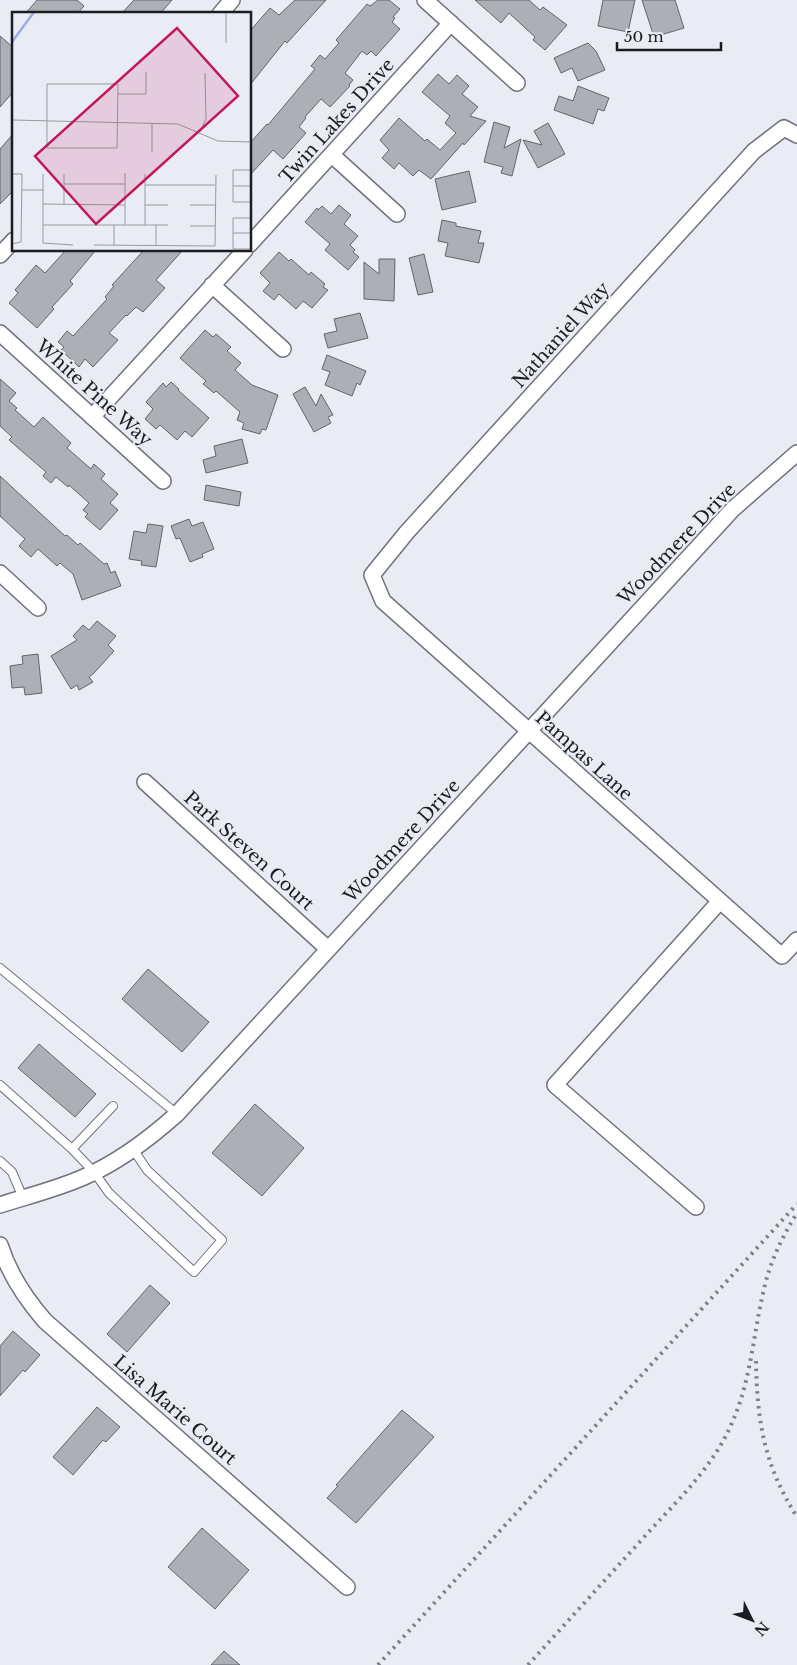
<svg xmlns="http://www.w3.org/2000/svg" width="797" height="1665" font-family="'Libre Baskerville',serif">
	<style>
		.building { fill: #adafb7; stroke: #62656c }
		.lines { fill: none; stroke-linecap: round; stroke-linejoin: round }
		.lane-casing { stroke: #71737a; stroke-width: 10 }
		.street-casing { stroke: #71737a; stroke-width: 18 }
		.lane { stroke: #fff; stroke-width: 8 }
		.street { stroke: #fff; stroke-width: 15 }
		.rail { stroke: #808187; stroke-width: 4; stroke-dasharray: 2.5 5; stroke-linecap: butt }
		.labels { text-anchor: middle; stroke-width: 4; stroke-linejoin: round; paint-order: stroke }
		.street-label { font-size: 18px; fill: #1c1d20; stroke: #eaecf5 }
		.inset-river { fill: none; stroke: #9dace5; stroke-width: 2.5 }
		.inset-road { fill: none; stroke: #9899a0; stroke-width: 1 }
		.view { fill: #c2185b; fill-opacity: 0.15; stroke: #c2185b; stroke-width: 2.5 }
		.inset-edge { fill: none; stroke: #1c1d20; stroke-width: 2.5 }
	</style>
	<rect width="100%" height="100%" fill="#eaecf5"/>
	<path class="building" d="M37 0H77L84 6 77 14H25Z
		M134 0H172L160 14H121Z
		M295 0H326L287 43 285 41 250 85V31L270 8 279 15Z
		M378 0H389L400 9 393 17 395 18 392 22 400 29 376 56 371 51 367 55 362 51 345 73 353 80 349 85 350 86 330 107 321 99 305 117 306 118 299 127 306 133 283 159 273 150 250 175V143L267 124 268 125 315 69 311 66 320 55 325 59 339 43 336 40 367 4 370 6Z
		M475 0H529L540 10 543 7 567 25 545 50 533 40 535 37 509 13 501 23Z
		M603 0H635L628 32 598 26Z
		M642 0H675L684 28 654 37Z
		M0 36 14 48V91L0 107Z
		M588 43 596 51 605 70 578 81 572 68 561 73 554 58Z
		M438 74 449 84 457 75 469 86 462 94 478 107 470 116 486 121 464 145 463 143 431 179 419 170 413 176 399 163 394 169 382 158 389 150 380 140 399 118 425 141 427 139 440 150 456 133 445 123 450 116 422 92Z
		M578 86 609 98 604 111 598 109 593 124 554 110 559 96 573 101Z
		M494 122 510 127 504 148 521 139 512 176 501 173 503 167 484 162Z
		M548 123 565 154 538 168 523 140 542 145 534 131Z
		M14 133V190L0 204V149Z
		M469 171 476 202 442 210 435 179Z
		M339 205 351 215 344 224 358 236 350 245 355 250 353 252 359 257 348 270 325 250 330 244 305 222 317 208 318 210 322 206 331 214Z
		M442 220 456 223V226L481 231 478 243H484L479 263 445 256 448 243 438 241Z
		M66 250H96L70 281 73 284 52 307 54 309 37 328 9 303 18 293 15 290 36 265 45 273Z
		M144 250H183L156 280 165 288 155 299 143 312 136 307 127 316 126 315 109 333 118 340 93 367 85 359 79 367 61 350 64 347 58 342 67 331 73 336 107 299 105 297 114 286 112 285Z
		M279 252 289 261 291 259 309 275 311 272 325 284 323 287 328 290 312 308 303 301 296 309 279 294 274 300 263 291 270 283 260 273Z
		M424 254 433 292 418 295 409 258Z
		M379 259H395L394 301 364 299V262L379 274Z
		M360 313 368 338 328 348 324 334 337 331 334 319Z
		M205 330 213 337 216 334 231 347 227 351 241 363 235 370 252 385 278 395 266 430 262 429 260 434 242 429 244 423 237 420 240 412 216 391 214 393 203 384 206 381 180 358Z
		M327 355 366 371 360 385 357 383 352 396 325 385 330 372 322 369Z
		M0 379 16 393 9 401 17 408 15 410 34 427 43 417 71 443 67 448 91 469 94 464 105 474 101 479 118 494 110 503 118 510 100 530 85 517 88 514 83 510 89 503 69 485 68 487 56 477 51 483 43 476 46 472 9 440 12 437 0 426Z
		M171 382 179 389 178 390 209 418 192 437 185 431 177 440 160 425 156 429 145 419 153 409 146 402 163 383 166 387Z
		M305 387 316 406 321 394 333 415 328 417 331 423 314 432 293 394Z
		M242 439 248 463 206 473 203 460 216 456 214 446Z
		M0 476 65 536 67 535 78 545 80 543 104 564 107 563 111 573 115 571 121 586 82 600 73 574 60 563 57 566 38 549 31 557 19 546 25 539 0 516Z
		M206 485 241 492 239 506 204 500Z
		M189 519 192 526 203 522 214 549 202 554 203 557 190 562 180 538 176 539 171 526Z
		M148 524 163 526 156 567 141 565 142 561 129 559 134 531 146 533Z
		M97 621 116 636 108 645 114 651 94 673 89 677 93 682 79 690 77 685 71 689 51 656 77 640 73 636 83 625 89 630Z
		M38 654 42 693 25 695 24 687 12 688 10 666 23 664 22 656Z
		M148 969 209 1022 182 1052 122 999Z
		M39 1044 96 1094 75 1117 18 1068Z
		M255 1104 304 1148 262 1196 212 1153Z
		M150 1285 170 1303 127 1352 107 1334Z
		M13 1331 40 1355 25 1372 23 1370 0 1396V1346Z
		M97 1407 120 1427 106 1442 103 1440 73 1475 53 1457Z
		M402 1410 434 1437 356 1523 327 1498 338 1486 336 1485Z
		M202 1528 249 1570 215 1609 168 1567Z
		M224 1651 240 1665H211Z"/>
	<g class="lines">
		<g class="lane-casing">
			<path id="lane" d="M0 968 177 1114
				M0 1085 72 1149 94 1172 109 1193 194 1272 222 1240 147 1170 133 1149
				M72 1149 113 1106
				M0 1161 12 1172 23 1198"/>
		</g>
		<g class="street-casing">
			<path id="street" d="M425 0 517 83
				M220 14 232 0
				M797 135 784 128 754 151 407 532 372 575 383 601 782 956 797 940
				M332 155 397 214
				M250 244 451 23
				M0 255 14 240
				M212 285 283 349
				M0 333 163 481
				M92 417 245 250
				M0 573 38 608
				M145 782 328 949
				M0 1205C28 1196 57 1189 84 1177 119 1162 149 1139 177 1114L733 509 797 453
				M696 1207 555 1085 720 901
				M0 1245C9 1274 25 1298 45 1321L347 1587"/>
		</g>
		<use href="#lane" class="lane"/>
		<use href="#street" class="street"/>
		<path class="rail" d="M756 1361C757 1421 764 1465 797 1517
			M378 1665 797 1204
			M528 1665C567 1622 606 1579 645 1536 677 1501 712 1468 731 1425 751 1382 753 1335 764 1289 770 1262 782 1237 797 1213"/>
	</g>
	<g class="labels">
		<g class="street-label">
			<text transform="translate(337 121) rotate(-48)" y="6">Twin Lakes Drive</text>
			<text transform="translate(561 335) rotate(-48)" y="6">Nathaniel Way</text>
			<text transform="translate(94 393) rotate(42)" y="6">White Pine Way</text>
			<text transform="translate(677 544) rotate(-46)" y="6">Woodmere Drive</text>
			<text transform="translate(584 756) rotate(42)" y="6">Pampas Lane</text>
			<text transform="translate(402 841) rotate(-47)" y="6">Woodmere Drive</text>
			<text transform="translate(249 851) rotate(42)" y="6">Park Steven Court</text>
			<text transform="translate(175 1410) rotate(41)" y="6">Lisa Marie Court</text>
		</g>
	</g>
	<g transform="translate(12 12)">
		<rect width="239" height="239" fill="#eaecf5"/>
		<path class="inset-river" d="M0 30 22 0"/>
		<path class="inset-road" d="M214 0V31M35 72H106L105 136H35ZM106 82H134V60M0 108 166 112 206 129 239 130M188 120 194 107 193 61M140 140V111M239 158H221V190H239M0 162H10L9 230 0 232M31 162V231L61 233M52 172H113M133 173H203M221 174H239M10 178H31M31 192 113 193M52 192V162M133 193H156M178 193H203M239 206H221V237H239M31 213H156M102 213V233M113 213V161M133 213V162M178 214H203M221 221H239M82 233 203 234 204 163M144 234V213"/>
		<path class="view" d="M165 16 226 84 84 212 23 144Z"/>
		<rect width="239" height="239" class="inset-edge"/>
	</g>
	<g transform="translate(752 1620) rotate(132)" stroke="#eaecf5" stroke-width="4" paint-order="stroke">
	<path d="M0-4L9 19L0 12L-9 19Z" fill="#1c1d20"/>
	<text y="-8" font-size="14" font-weight="bold" text-anchor="middle" fill="#1c1d20">N</text>
	</g>
	<path d="M617 42v8h104v-8" fill="none" stroke="#1c1d20" stroke-width="2.5"/>
	<text x="624" y="42" font-size="15" fill="#1c1d20" stroke="#eaecf5" stroke-width="4" paint-order="stroke">50 m</text>
</svg>
